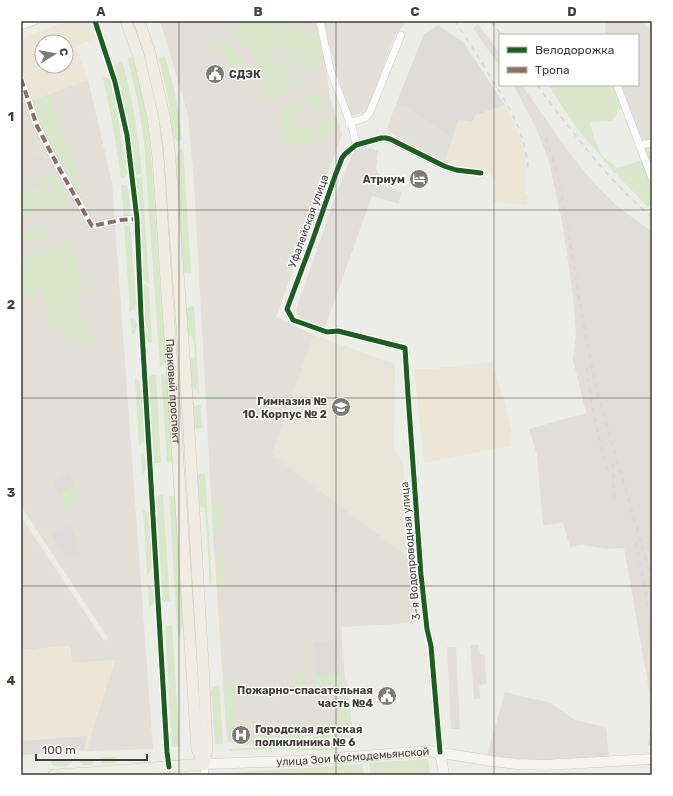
<svg xmlns="http://www.w3.org/2000/svg" width="673" height="796" font-family="Rubik,sans-serif">
	<style>
		.residential { fill: #e1dfd6 }
		.commercial { fill: #ece6d9; fill-rule: evenodd }
		.industrial { fill: #e1ded9 }
		.education { fill: #e7e5d8 }
		.green { fill: #d8e6ca }
		.parking { fill: #dddcd8 }
		.lines { fill: none; stroke-linecap: round; stroke-linejoin: round }
		.street-casing { stroke: #cbcac6; stroke-width: 8 }
		.secondary-casing { stroke: #cccac0; stroke-width: 11 }
		.primary-casing { stroke: #cec9b7; stroke-width: 12 }
		.street { stroke: #fcfcfc; stroke-width: 7 }
		.secondary { stroke: #f5f4ee; stroke-width: 10 }
		.primary { stroke: #efece3; stroke-width: 11 }
		.rail { stroke: #d8d8d7; stroke-width: 2; stroke-dasharray: 5 5; stroke-linecap: butt }
		.quiet { stroke: #8d6e63; stroke-width: 4; stroke-dasharray: 8 4; stroke-linecap: butt }
		.cycleway-casing { stroke: #fff; stroke-width: 8 }
		.cycleway { stroke: #1b5e20; stroke-width: 5 }
		.grid { fill: none; stroke: #423e35; stroke-width: 1; stroke-opacity: 0.55 }
		.labels { text-anchor: middle; stroke-width: 3; stroke-linejoin: round; paint-order: stroke }
		.poi-label { font-size: 11px; font-weight: bold; fill: #423e35; stroke: #fff; text-anchor: end }
		.street-label { font-size: 11px; fill: #423e35; stroke: #fff }
		.neatline { fill: none; stroke: #423e35; stroke-width: 1.5 }
		.grid-label { font-size: 13px; text-anchor: middle; font-weight: bold; fill: #423e35 }
	</style>
	<rect width="100%" height="100%" fill="#edede8"/>
	<path class="residential" d="M160 21H317L327 75 330 99 342 134 276 317 314 335 272 454 409 557 415 623 341 627 349 733 227 742 213 534 194 182 188 115 166 40Z
		M324 21H407L395 36 366 113 349 116 329 43Z
		M605 21H641L652 30V170L620 85H638V35H606Z
		M88 80 112 182 153 749 87 751 92 731 115 660 72 663 70 646 21 650V517L104 641 108 638 21 506V104Z
		M396 104 409 109 452 139 445 162 440 161 414 147 388 131V125Z"/>
	<path class="commercial" d="M68 21H89L95 39 76 46 88 80 21 104V38ZM42 42H66V66H42Z
		M505 105 516 127 523 145 525 154V194L528 195 527 205 493 202 495 180 491 176 490 172 455 168 444 164 458 120 474 121 476 115Z
		M492 362 506 407 512 432 510 446 424 463 414 369H436L442 367H452L462 365Z
		M70 646 72 663 115 660 92 731 87 751 21 755V650Z"/>
	<path class="industrial" d="M478 24 500 54V67L473 28Z
		M513 85H522L570 154 594 183 617 206 637 221 652 231V707L624 548 609 549 582 545 570 547 563 523 543 525 537 455 529 429 586 413 573 360 576 335 573 296 563 227 549 161 536 128 517 92Z
		M361 147H365L371 148 378 151 376 168 384 186 401 192 399 204 372 196 325 327 301 319 296 310 338 189 353 153 356 149Z
		M42 155 49 174 38 178 41 186 23 192 21 185V162Z
		M470 645H479L480 654 485 655 486 684 479 685 480 698 474 699Z
		M447 647H456L460 729H451Z
		M505 692 551 703 575 720 606 727 609 758 535 760 487 756Z
		M652 713V745H648Z"/>
	<path class="education" d="M314 335 395 364 394 450 403 462 409 557 272 454Z"/>
	<path class="green" d="M243 21H275L307 35H318L322 57 307 72 301 66 300 64H298L288 53 287 51 285 50 279 44 269 54 275 60 277 59 291 74 290 75 296 82 279 98 269 103 261 78 248 82 215 47 222 42 228 48 229 47 244 62 243 64 249 70 259 60 253 54V52L250 51 240 40V38H238L232 32Z
		M165 56 174 89 179 113 182 140 177 141 174 138 168 99 159 58Z
		M133 57 143 95 149 136 153 180 165 360 164 364 160 367 144 143 139 109 128 59Z
		M122 61C133 98 138 135 142 173L135 176 123 97 114 65Z
		M106 77 110 79 117 113 127 172 126 176 124 178H121C116 145 111 111 103 78Z
		M548 85H614L621 108 612 121 590 122 594 138 602 156 617 168 642 160 652 185V204L647 206 614 172 576 127Z
		M311 94H316L318 95 324 110 315 113 310 100 299 104 302 113 290 117 294 129 309 124 312 135 323 131 319 120 327 118C330 124 333 131 328 137 314 142 305 146 289 144 271 117 283 102 311 94Z
		M49 96 83 190 79 191 53 150 33 103Z
		M183 148 191 273 183 272 176 161C176 155 177 151 183 148Z
		M53 173 68 200 62 218 57 204 21 216V194L39 188 42 196 54 192 51 184 42 187 39 179Z
		M142 176 149 283 142 281 136 179Z
		M121 185H125L128 188 130 206 129 214 128 216 124 218Z
		M124 224 129 226 131 232 136 303 134 309 130 312Z
		M41 225 45 236 26 243 23 232Z
		M68 242 86 291 74 296 91 344 85 346 54 325 40 289 21 295V260Z
		M142 283 149 287 152 342H146Z
		M194 305 199 394 191 385 189 360 195 357 193 337 188 335 186 309Z
		M130 318 135 320C138 326 138 331 132 335Z
		M161 374C165 375 166 378 167 382L173 458 172 461 167 463Z
		M156 375 161 463H154L148 376Z
		M135 378 138 380 141 387 145 437 144 442 139 446Z
		M221 390V392L209 400 206 399V392Z
		M197 405H201L202 428 194 429 192 408Z
		M141 453C148 456 146 464 146 470L142 474Z
		M197 474H205L212 583 210 584 205 508 199 506Z
		M74 487 80 501 64 507 58 493Z
		M163 495 170 601 163 602 156 496Z
		M169 496H175L183 623 179 638 177 628Z
		M213 501 220 502 221 517 214 519Z
		M143 510 147 512 149 516 152 563 151 570 147 576Z
		M221 521 222 529 214 531V523Z
		M223 551 224 562 216 563V552Z
		M224 564 226 588H218L217 565Z
		M148 585C157 591 156 602 149 609Z
		M172 625 180 747H172L165 626Z
		M340 675 348 685 353 737 314 740V732L340 730 337 683 320 684V693L312 694C312 687 310 681 317 676Z
		M306 677 307 695 305 696 294 698 292 678Z
		M233 682 235 715H232L233 737H229L225 683Z
		M219 684 223 744H215L211 691 213 687Z
		M304 733V740L244 745 243 736Z
		M349 740C348 744 346 747 342 748 326 754 300 749 283 749 265 749 247 750 230 751L229 749Z
		M116 757V763L106 764 102 763 100 758Z
		M95 758V761L92 764C86 766 81 766 78 759Z
		M428 759 430 775H371L369 763Z
		M50 760H73C70 768 61 767 53 766Z
		M362 764 364 775H229V773Z"/>
	<path class="parking" d="M438 25 463 42 505 105 476 115 472 122 458 120 452 139 409 109 396 104 424 34Z
		M70 473 74 487 58 493 54 480Z
		M71 526 81 553 66 558 51 534 58 530Z
		M338 640 340 674 316 676 313 642Z
		M87 736 84 750 21 755V741Z"/>
	<g class="lines">
		<g class="street-casing">
			<path id="street" d="M95 21 115 82 127 135 137 219 141 315 167 752 169 767
				M320 21 330 69 353 130 356 145
				M21 26 34 21
				M21 79 37 126 60 170 92 226 121 220 137 219
				M617 85 652 178
				M349 123 365 118 370 112 401 35
				M639 145 652 143
				M440 752 431 646 427 629 421 575 408 395 405 348 338 331 327 332 293 320 287 309 312 242 335 176 342 158 345 154 356 145 381 138H386L390 139 444 166 456 170 481 173
				M204 764 205 775"/>
		</g>
		<g class="secondary-casing">
			<g id="secondary">
				<path d="M440 752 444 775"/>
				<path id="s1" d="M204 764 295 761 429 751 492 761 516 764 545 765 652 759"/>
			</g>
		</g>
		<g class="primary-casing">
			<g id="primary">
				<path id="s2" d="M126 21 138 54 153 118 158 158 197 749 204 764"/>
				<path d="M139 21 149 50 164 115 169 147 187 397 204 682 207 749 204 764"/>
				<path d="M54 775 88 773 204 764"/>
			</g>
		</g>
		<use href="#street" class="street"/>
		<use href="#secondary" class="secondary"/>
		<use href="#primary" class="primary"/>
		<path class="rail" d="M455 21C468 41 482 62 494 83 512 111 526 136 528 170
			M491 21 501 35
			M537 85C547 99 558 113 569 127 594 159 620 191 652 217
			M546 138C560 178 566 219 573 260 580 306 588 351 598 395L650 573
			M587 368C591 405 598 436 608 471
			M613 463 614 498
			M636 542 652 626"/>
		<path class="quiet" d="M21 79 37 126 60 170 92 226 121 220 137 219"/>
		<g class="cycleway-casing">
			<path id="cycleway" d="M95 21 115 82 127 135 137 219 141 315 167 752 169 767
				M440 752 431 646 427 629 421 575 408 395 405 348 338 331 327 332 293 320 287 309 312 242 335 176 342 158 345 154 356 145 381 138H386L390 139 444 166 456 170 481 173"/>
		</g>
		<use href="#cycleway" class="cycleway"/>
	</g>
	<path class="grid" d="M179 21V775M336 21V775M494 21V775M21 210H652M21 398H652M21 586H652"/>
	<defs>
		<g id="civic-disc" transform="scale(1)"><circle r="9.5" fill="#7e7b74" stroke="#fff"/><path d="M-.6-6.5H3V-4.5H.6V-3L4-1V1h2V6H-6V1h2V-1L-.6-3ZM-1.2 2.5V6h2.4V2.5Z" fill="#fff"/></g>
		<g id="hotel-disc" transform="scale(1)"><circle r="9.5" fill="#7e7b74" stroke="#fff"/><path d="M-6-4.5h1.5V1H6V5H4.5V3h-9V5H-6ZM-4 0a1.8 1.8 0 1 1 3.6 0ZM.5 0V-2.5h3Q6-2.5 6 0Z" fill="#fff"/></g>
		<g id="school-disc" transform="scale(1)"><circle r="9.5" fill="#7e7b74" stroke="#fff"/><path d="M0-5L7-2L0 1L-7-2ZM-4 1L0 2.5L4 1V4Q0 6-4 4Z" fill="#fff"/></g>
		<g id="hospital-disc" transform="scale(1)"><circle r="9.5" fill="#7e7b74" stroke="#fff"/><path d="M-5-5h3v3.5h4V-5h3V5h-3V1.5h-4V5h-3Z" fill="#fff"/></g>
	</defs>
	<g fill-rule="evenodd">
		<use href="#civic-disc" x="215" y="74"/>
		<use href="#hotel-disc" x="419" y="179"/>
		<use href="#school-disc" x="341" y="407"/>
		<use href="#civic-disc" x="387" y="696"/>
		<use href="#hospital-disc" x="241" y="735"/>
	</g>
	<g class="labels">
		<g class="poi-label">
			<text x="229" y="78" text-anchor="start">СДЭК</text>
			<text x="405" y="183">Атриум</text>
			<text x="327" y="405">Гимназия №<tspan x="327" dy="13">10. Корпус № 2</tspan></text>
			<text x="373" y="694">Пожарно-спасательная<tspan x="373" dy="13">часть №4</tspan></text>
			<text x="255" y="733" text-anchor="start">Городская детская<tspan x="255" dy="13">поликлиника № 6</tspan></text>
		</g>
		<g class="street-label">
			<text transform="translate(308 221) rotate(-70)" y="4">Уфалейская улица</text>
			<text dy="4" stroke="none"><textPath href="#s2" startOffset="375">Парковый проспект</textPath></text>
			<text transform="translate(410 551) rotate(-95)" y="4">3-я Водопроводная улица</text>
			<text dy="4" stroke="none"><textPath href="#s1" startOffset="149">улица Зои Космодемьянской</textPath></text>
		</g>
	</g>
	<rect width="673" height="796" fill="none" stroke="#ffffff" stroke-width="44"/>
	<rect x="499" y="34" width="140" height="52" fill="#ffffff" stroke="#b3b2ae"/>
	<rect x="507" y="47" width="20" height="6" fill="#1b5e20" stroke="#b3b2ae"/>
	<text x="535" y="54" font-size="12" fill="#423e35">Велодорожка</text>
	<rect x="507" y="67" width="20" height="6" fill="#8d6e63" stroke="#b3b2ae"/>
	<text x="535" y="74" font-size="12" fill="#423e35">Тропа</text>
	<g transform="translate(54 54) rotate(79)"><circle r="19" fill="#ffffff" stroke="#b3b2ae"/>
	<path d="M0-3L7 15L0 10L-7 15Z" fill="#7e7b74"/>
	<text y="-6" font-size="11" font-weight="bold" text-anchor="middle" fill="#423e35">С</text>
	</g>
	<path d="M36 754v6h111v-6" fill="none" stroke="#423e35" stroke-width="2"/>
	<text x="42" y="754" font-size="12" fill="#423e35" stroke="#ffffff" stroke-width="3" paint-order="stroke">100 m</text>
	<rect x="22" y="22" width="629" height="752" class="neatline"/>
	<g class="grid-label">
		<text x="101" y="16">A</text>
		<text x="258" y="16">B</text>
		<text x="415" y="16">C</text>
		<text x="572" y="16">D</text>
		<text x="11" y="121">1</text>
		<text x="11" y="309">2</text>
		<text x="11" y="497">3</text>
		<text x="11" y="685">4</text>
	</g>
</svg>
